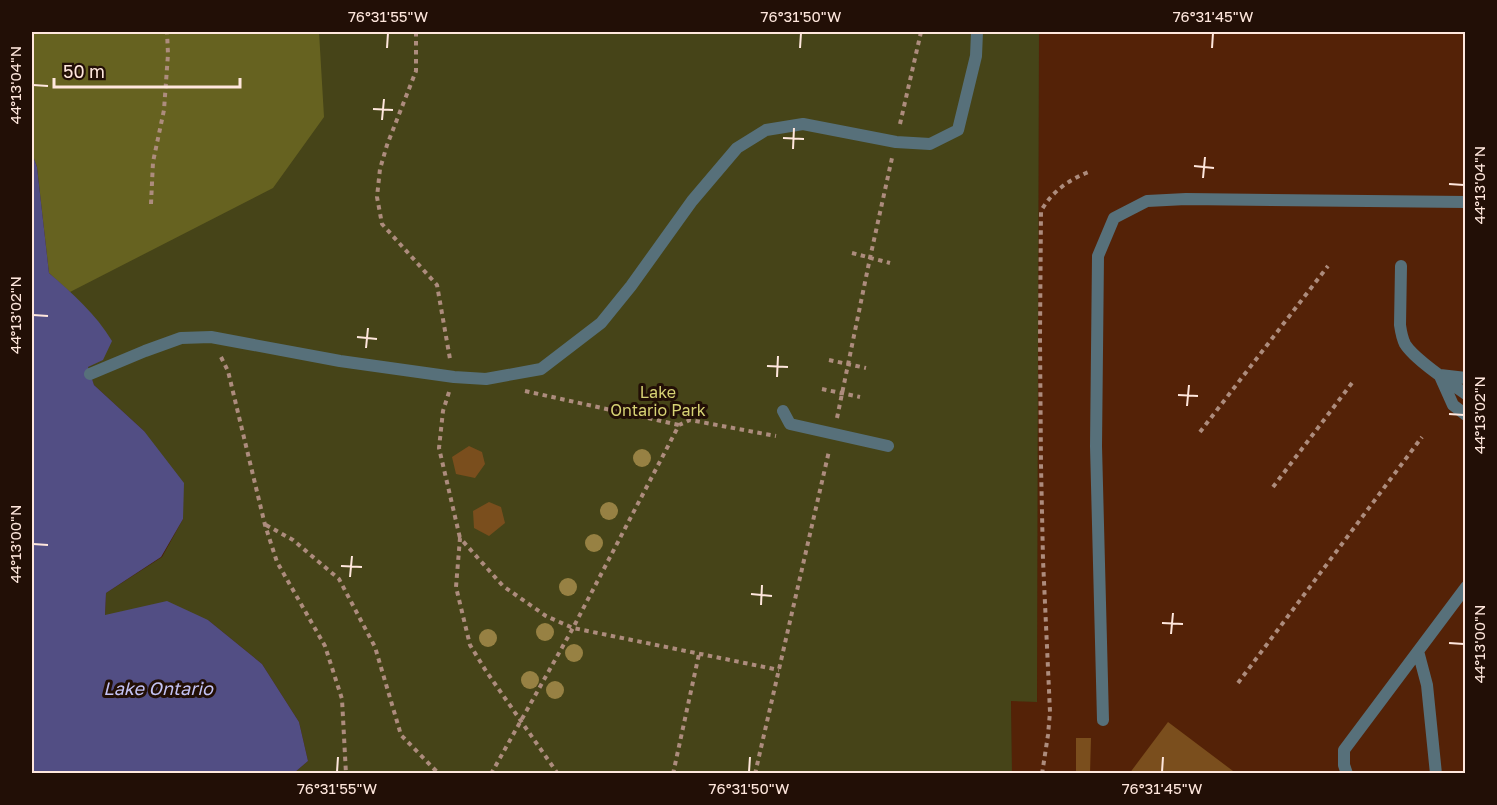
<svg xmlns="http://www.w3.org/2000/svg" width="1497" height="805" font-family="'Golos Text',sans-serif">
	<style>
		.built { fill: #542207 }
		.green { fill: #464418 }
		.forest { fill: #666220 }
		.water { fill: #524e84 }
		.building { fill: #7a4e1d }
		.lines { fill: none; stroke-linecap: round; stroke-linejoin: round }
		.path { stroke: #ad8c7d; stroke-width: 4; stroke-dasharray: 4.5 4.5; stroke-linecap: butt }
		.lane { stroke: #57707a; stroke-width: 12 }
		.tree { fill: #978143 }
		.ticks { fill: none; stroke: #ffe7dd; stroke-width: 2 }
		.labels { text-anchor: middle; stroke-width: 6; stroke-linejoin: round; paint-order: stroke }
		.park-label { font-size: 16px; fill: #d7d274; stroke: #220f06 }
		.water-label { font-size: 18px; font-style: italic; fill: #c4c3f5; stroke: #220f06 }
		.neatline { fill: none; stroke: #ffe7dd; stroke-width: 2 }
		.ticks-label { font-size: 15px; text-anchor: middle; fill: #ffe7dd }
	</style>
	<rect width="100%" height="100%" fill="#491e07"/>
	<path class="built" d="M1039 32H1465V773H1012L1011 700 1037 702Z"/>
	<path class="green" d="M32 32H1039L1037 702 1011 701 1012 773H294L308 761 299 722 262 664 208 620 105 615 106 593 162 557 183 519 144 431 94 385 87 367 70 292 49 273 37 167 32 153Z"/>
	<path class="forest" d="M32 32H319L324 117 273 188 70 292 49 273 37 167 32 153Z"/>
	<path class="water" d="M32 153 37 167 49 273C72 293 96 314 112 341L103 360 88 367 94 385 144 431 184 483 183 519 161 557 106 593 105 615 167 601 208 620 262 664 299 722 308 761 294 773H32Z"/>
	<path class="building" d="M469 446 482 452 485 464 475 478 456 474 452 457Z
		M489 502 501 507 505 523 489 536 474 528 473 511Z
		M1168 722 1237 774H1129Z
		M1076 738H1091L1090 774H1076Z"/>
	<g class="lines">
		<path class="path" d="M416 32V71L387 145 380 169 377 197 382 224 437 285 450 359
			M900 124 921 32
			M151 204 153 162 164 110 168 54 167 32
			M852 253 890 263
			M221 357 228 371 265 525 277 562 325 646 342 699 346 774
			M829 360 866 368
			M822 389 860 397
			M525 391 679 425
			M449 392 443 411 439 448 460 538
			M837 418 870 258 892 158
			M1200 432 1328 266
			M1273 487 1352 383
			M266 525 293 540 339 579 375 647 401 735 439 774
			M1238 683 1422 437
			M491 774 573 628 679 425 690 420 776 436
			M558 774 486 671 470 645 456 587 460 538 503 586 546 616 573 628 779 670
			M673 774 699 654
			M755 774 829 451
			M1042 774 1048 735 1050 712 1043 560 1041 465 1040 337 1041 211C1052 191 1070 179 1091 171"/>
		<path class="lane" d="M1401 266 1400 325C1401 332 1402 338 1405 344 1414 359 1450 383 1466 394
			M90 374 145 351 181 338 211 337 340 361 454 377 486 379 541 369 601 323 631 286 692 201 737 148 766 130 803 124 896 142 930 144 958 130 976 56 977 32
			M1440 375 1466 378
			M1440 376 1453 405 1466 415
			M783 411 790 424 888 446
			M1418 651 1427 685 1436 774
			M1103 720 1096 446 1098 256 1114 218 1147 201 1186 199 1466 202
			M1347 774 1344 765V750L1466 587"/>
	</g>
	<g class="tree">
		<circle cx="642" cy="458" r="9"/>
		<circle cx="609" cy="511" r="9"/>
		<circle cx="594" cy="543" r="9"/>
		<circle cx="568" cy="587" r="9"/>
		<circle cx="545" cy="632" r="9"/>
		<circle cx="488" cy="638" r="9"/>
		<circle cx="574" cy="653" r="9"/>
		<circle cx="530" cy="680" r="9"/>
		<circle cx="555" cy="690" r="9"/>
	</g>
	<path class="ticks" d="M387 48 388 33M800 48 801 33M1212 48 1213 33M33 85 48 86M373 109 393 110M382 120 384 99M783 138 804 139M793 149 794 128M1194 166 1214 168M1203 178 1205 157M1449 184 1464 185M33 315 48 316M357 337 377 339M366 348 368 328M767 366 788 367M777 377 778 356M1178 395 1198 396M1187 406 1189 385M1449 414 1464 415M33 544 48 545M341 566 362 567M350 577 352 556M751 594 772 596M761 605 762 585M1162 623 1183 624M1171 634 1173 613M1449 643 1464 644M337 772 338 757M749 772 750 757M1162 772 1163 757"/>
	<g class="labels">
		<g class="park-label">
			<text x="658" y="398">Lake<tspan x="658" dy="18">Ontario Park</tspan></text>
		</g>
		<g class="water-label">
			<text x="158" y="695">Lake Ontario</text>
		</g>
	</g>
	<rect width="1497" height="805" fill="none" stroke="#220f06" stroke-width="66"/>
	<path d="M54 78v9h186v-9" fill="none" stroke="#ffe7dd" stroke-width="3"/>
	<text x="63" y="78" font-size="18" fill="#ffe7dd" stroke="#220f06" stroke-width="4.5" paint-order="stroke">50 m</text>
	<rect x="33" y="33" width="1431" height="739" class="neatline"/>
	<g class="ticks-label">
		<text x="388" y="22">76°31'55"W</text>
		<text x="801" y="22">76°31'50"W</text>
		<text x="1213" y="22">76°31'45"W</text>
		<text transform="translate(16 85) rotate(-90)" y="5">44°13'04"N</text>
		<text transform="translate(1480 185) rotate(-90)" y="5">44°13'04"N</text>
		<text transform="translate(16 315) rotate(-90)" y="5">44°13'02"N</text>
		<text transform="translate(1480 415) rotate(-90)" y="5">44°13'02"N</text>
		<text transform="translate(16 544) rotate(-90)" y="5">44°13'00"N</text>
		<text transform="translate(1480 644) rotate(-90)" y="5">44°13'00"N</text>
		<text x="337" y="794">76°31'55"W</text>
		<text x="749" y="794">76°31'50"W</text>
		<text x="1162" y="794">76°31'45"W</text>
	</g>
</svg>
